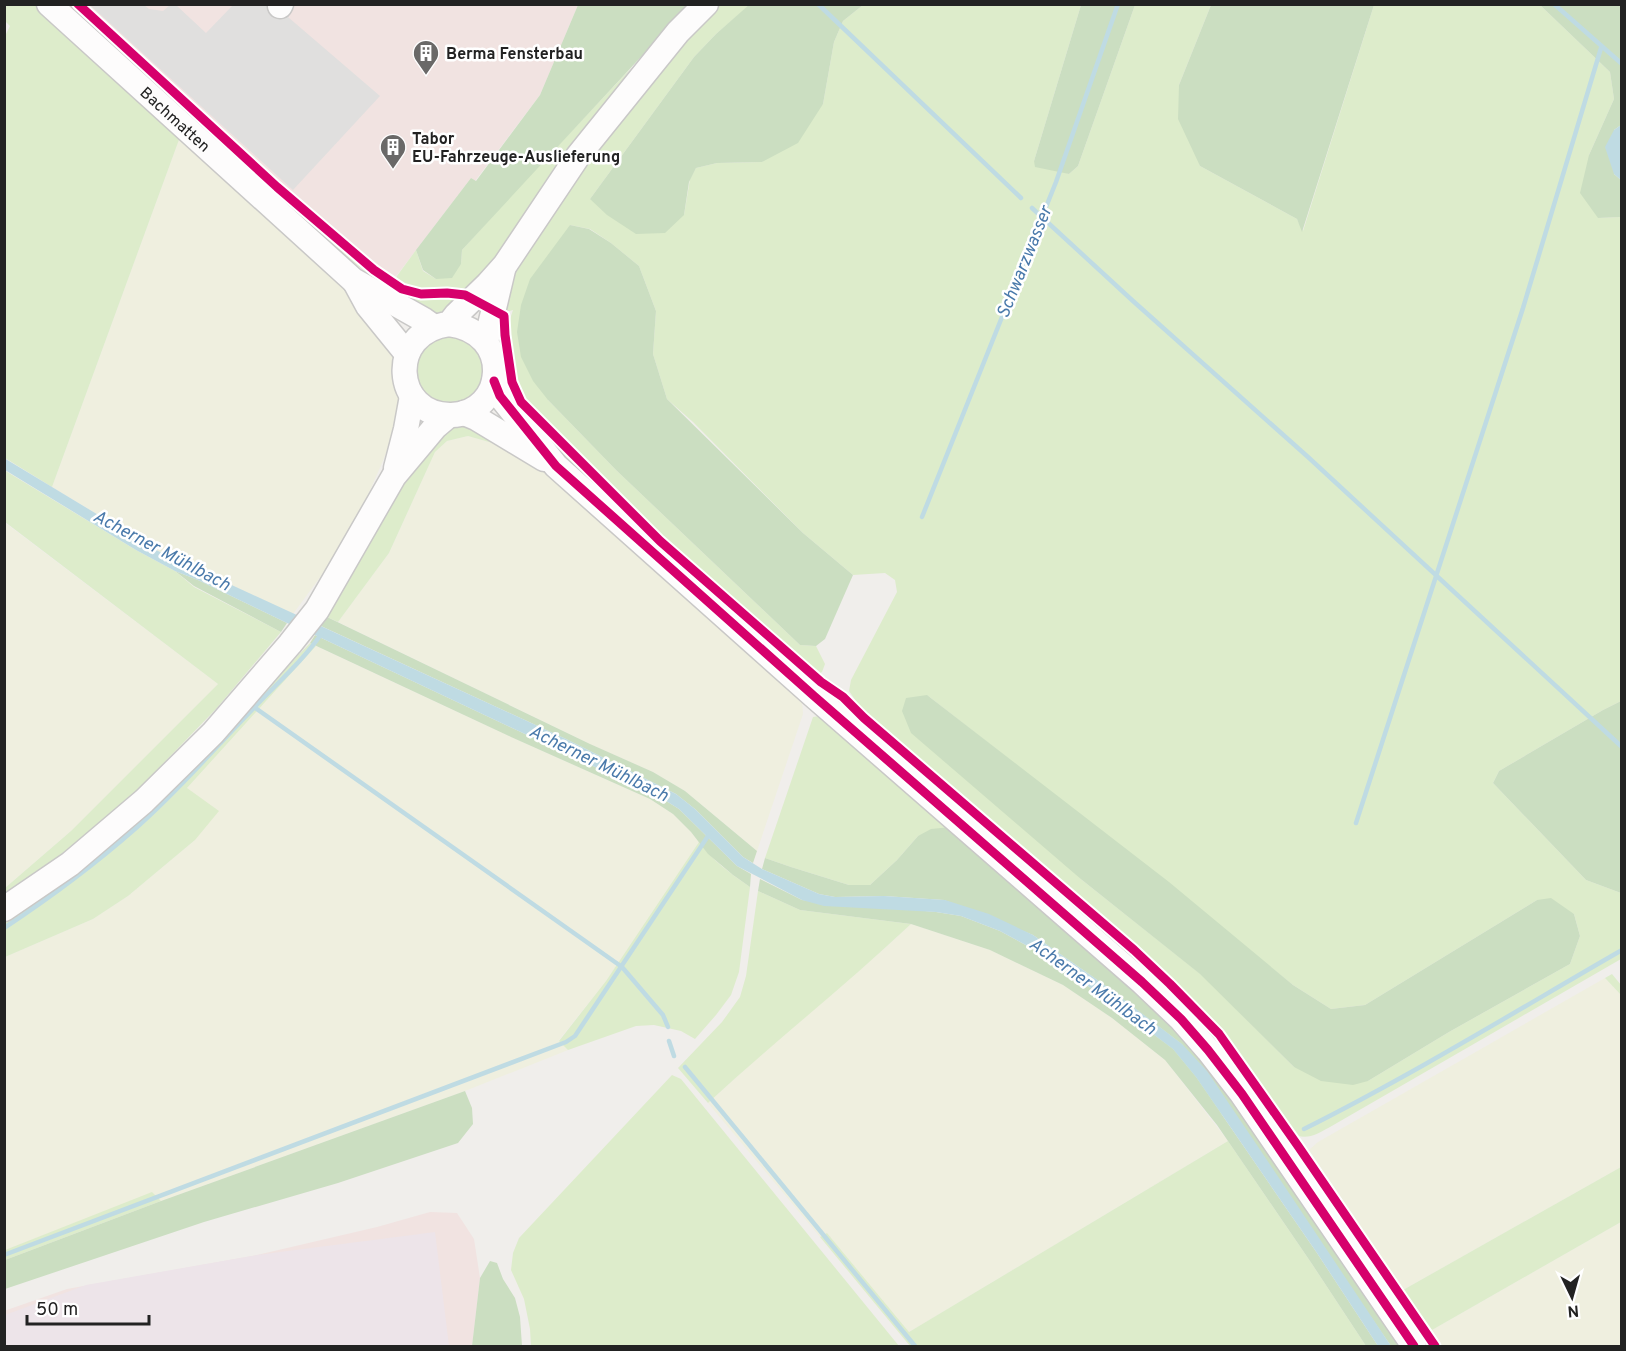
<svg xmlns="http://www.w3.org/2000/svg" width="1626" height="1351" font-family="Overpass,sans-serif">
	<style>
		.commercial { fill: #f1e3e1 }
		.industrial { fill: #ede4e9 }
		.farmland { fill: #efefdf }
		.grass { fill: #ddeccb; fill-rule: evenodd }
		.forest { fill: #cbdec1 }
		.parking { fill: #e0dfde }
		.water { fill: #bfdbe3 }
		.lines { fill: none; stroke-linecap: round; stroke-linejoin: round }
		.stream { stroke: #bfdbe3; stroke-width: 4.5 }
		.minor-casing { stroke: #c9c8c7; stroke-width: 27 }
		.minor { stroke: #fdfcfc; stroke-width: 24 }
		.cycleway-casing { stroke: #fff; stroke-width: 13 }
		.cycleway { stroke: #d6006c; stroke-width: 9 }
		.labels { text-anchor: middle; stroke-width: 5; stroke-linejoin: round; paint-order: stroke }
		.poi-label { font-size: 16px; font-weight: bold; fill: #222; stroke: #fff; text-anchor: start }
		.street-label { font-size: 16px; fill: #222; stroke: #fff }
		.water-label { font-size: 18px; font-style: italic; fill: #4a7aab; stroke: #fff }
	</style>
	<rect width="100%" height="100%" fill="#f0eeeb"/>
	<path class="commercial" d="M85 5H578L540 95 475 181 471 178 394 279 287 189Z
		M430 1212 457 1213 474 1239 480 1278 472 1346H5L4 1311 67 1289 257 1255 377 1227Z"/>
	<path class="industrial" d="M435 1232 449 1346H5V1315L86 1285 257 1255Z"/>
	<path class="farmland" d="M180 137 359 302 396 355 403 400 398 422 382 463 361 511 338 553 293 614 158 551 52 487Z
		M468 436 496 444 531 462 609 523 799 693 802 701 803 714 757 851 685 791 653 772 590 744 338 622 389 553 435 452 447 441Z
		M4 522 218 684 71 831 5 888Z
		M316 646 511 737 650 799 673 814 691 832 699 842 606 981 559 1040 568 1050 465 1091 161 1201 152 1193 5 1250V957L93 919 128 896 195 840 187 788Z
		M911 924 990 950 1063 985 1112 1018 1165 1060 1228 1141 909 1332 827 1233 820 1237 708 1103 753 1062 885 948Z
		M1605 978 1621 995V1167L1403 1290 1309 1150 1318 1142Z
		M1621 1222V1346H1442L1432 1330Z"/>
	<path class="grass" d="M4 5H36L180 137 52 487 5 458 4 38 10 26 5 21Z
		M717 5H750L716 34 694 57 590 199 684 215 690 179 696 168 717 163 762 162 823 104 834 42 843 21 863 5H1081L1034 161 1069 174 1078 166 1135 5H1211L1179 85 1200 166 1297 219 1303 231 1374 5H1540L1610 72 1614 99 1589 155 1598 218 1621 217V701L1603 710 1499 771 1493 783 1586 880 1621 893V959L1330 1127C1319 1133 1310 1139 1298 1136L1225 1034 1180 986 1080 896 873 719 858 704 849 691 851 680 897 592 895 580 885 573 853 575 803 533 693 422 667 399 653 354 656 311 639 266 611 243 590 229 570 225 548 400 616 470 800 645 816 646 825 664 822 672 808 679 587 484 507 397 498 344 497 319H510L513 310 506 312 500 308 511 278 531 239 660 66ZM927 695 1019 767 1293 985 1331 1009 1365 1005 1537 900 1574 914 1580 936 1570 964 1449 1032 1368 1081 1294 1067 1203 976 1082 880Z
		M632 67 589 125 491 265 472 290 456 288 425 291 411 289 394 280 416 250 423 271 436 279 461 264 462 250 518 188Z
		M183 106C235 154 286 202 341 246 358 260 384 284 404 292 423 301 443 293 462 299 447 310 441 317 421 311 409 308 393 293 383 285 310 232 245 168 179 107Z
		M449 334 471 341 484 360 482 383 476 393 467 400 456 404 434 401 417 385 414 362 427 342Z
		M467 423 496 444 468 436 447 441 435 452 389 553 338 622 327 617 364 546 403 478 443 426Z
		M4 470 136 550 175 571 194 587 281 632 216 709 121 807 5 899V888L71 831 218 684 5 522Z
		M310 643 316 646 187 788 219 811 195 840 128 896 93 919 5 957V923L76 873 235 721Z
		M842 705 1134 956 1170 989 1215 1035 1241 1071 1429 1346H1422L1384 1289Z
		M819 716 951 827 918 836 897 860 870 885H849L791 867 765 858 813 717Z
		M699 842C713 861 731 874 750 887L739 972 731 995 716 1015 695 1039 681 1031 654 1025 636 1026 568 1050 559 1041 606 981Z
		M758 891 800 910 911 924C845 986 774 1042 708 1103L678 1068 722 1022 740 997 746 976Z
		M1612 974 1621 985V995L1605 978Z
		M672 1075 681 1079 899 1346H531L530 1329 524 1299 511 1270 513 1253 519 1238Z
		M1228 1141 1312 1264 1366 1346H910L820 1237 827 1233 909 1332Z
		M1621 1167V1222L1432 1330 1403 1290Z
		M152 1192 161 1201 5 1260V1250Z"/>
	<path class="forest" d="M750 4 863 5 843 21 834 42 823 104 798 143 762 162 717 163 696 168 689 182 684 215 665 233 636 234 607 215 590 199 694 57 716 34Z
		M578 5H691L677 18 462 250 461 264 452 278 436 279 423 270 416 250 471 178 476 181 540 95Z
		M1081 5H1135L1078 166 1069 174 1035 167 1034 161Z
		M1211 5H1374L1302 232 1297 219 1200 166 1178 119 1179 85Z
		M1540 5H1621V125L1614 130V174L1621 180V217L1598 218 1580 193 1589 155 1614 99 1610 72Z
		M570 225 589 229 611 243 639 266 656 311 653 354 667 399 803 533 853 575 825 639 816 646 800 645 616 470 548 400 533 381 521 357 517 332 521 305 530 279Z
		M175 571 198 580 287 623 281 632 194 586Z
		M327 617 590 744 653 772 685 791 757 851 753 863 743 857 695 809 676 794 566 739 321 626Z
		M315 635 663 799 679 809 737 866 751 874 750 887 733 875 708 854 691 832 673 814 650 799 511 737 310 643Z
		M927 695 1169 882 1293 985 1331 1009 1365 1005 1537 900 1551 898 1574 914 1580 936 1570 964 1449 1032 1368 1081 1353 1085 1321 1081 1294 1067 1200 974 1082 880 911 733 902 711 906 698Z
		M1621 701V893L1586 880 1493 783 1499 771 1603 710Z
		M951 827 1062 921 1198 1049 1404 1346H1391L1182 1044 1106 986 1033 935 944 900 884 896 835 897 819 894 762 869 765 858 791 867 849 885H870L897 860 918 836 931 829Z
		M760 879 802 900 936 912 961 916 1000 931 1035 950 1098 993 1173 1049 1196 1077 1317 1253 1378 1346H1366L1312 1264 1217 1125 1165 1060 1112 1018 1063 985 990 950 911 924 800 910 758 891Z
		M465 1091 472 1108 473 1124 458 1143 338 1183 204 1222 5 1289V1260L161 1201Z
		M490 1261 497 1263 503 1279 515 1298 520 1317 522 1346H472L480 1278Z"/>
	<path class="parking" d="M90 5H144L149 9 163 11 170 5H176L206 33 233 5H274L380 96 293 190Z"/>
	<path class="water" d="M1621 125V180L1614 174 1605 147 1614 130Z
		M4 458 158 551 566 739 676 794 695 809 743 857 762 869 819 894 835 897 884 896 945 900 989 914 1033 935 1106 986 1182 1044 1207 1071 1279 1178 1391 1346H1378L1317 1253 1196 1077 1173 1049 1098 993 1035 950 1000 931 961 916 936 912 824 906 802 900 737 866 679 809 663 799 315 635 287 623 198 580 175 571 136 550 5 470Z"/>
	<g class="lines">
		<path class="stream" d="M818 4 1021 198
			M1554 4 1622 64
			M1032 208 1133 301 1308 457 1622 747
			M922 517 1056 182 1118 4
			M254 707 622 967 663 1015 668 1027
			M1356 823 1523 308 1601 48
			M4 928C51 897 94 865 136 828 177 792 213 750 251 711 275 685 302 662 322 633
			M669 1041 674 1056
			M685 1067 915 1346
			M1304 1129C1412 1075 1516 1011 1622 950
			M4 1255 566 1042 575 1036 710 833"/>
		<g class="minor-casing">
			<g id="minor">
				<path id="s1" d="M49 4 353 280 424 320 434 327"/>
				<path d="M280 6 281 4"/>
				<path d="M355 282 368 306 407 354"/>
				<path d="M449 324C514 332 506 414 451 415 393 416 386 332 449 324L456 315 488 284 505 265 578 156 678 32 706 4"/>
				<path d="M486 342 503 270"/>
				<path d="M494 381 500 396 556 466 814 696 1142 982 1181 1019 1208 1050 1242 1094 1414 1346"/>
				<path d="M464 413 476 418 544 459"/>
				<path d="M396 468 406 429 412 396"/>
				<path d="M4 909 70 864 144 801 213 733 290 644 317 610 394 476 435 427 448 416"/>
			</g>
		</g>
		<use href="#minor" class="minor"/>
		<g class="cycleway-casing">
			<path id="cycleway" d="M78 4 277 187 374 270 402 289 421 294 447 293 465 295 504 316 505 335 512 382 521 402 660 541 821 682 843 697 864 718 1134 950 1170 984 1219 1034 1298 1146 1435 1346
				M494 381 500 396 556 466 814 696 1142 982 1181 1019 1208 1050 1242 1094 1414 1346"/>
		</g>
		<use href="#cycleway" class="cycleway"/>
	</g>
	<defs>
		<g id="building-pin" transform="scale(1.35)"><path d="M0 17L-7.5 6A9.5 9.5 0 1 1 7.5 6Z" fill="#6a6968" stroke="#fff"/><path d="M-4-6H4V6H1V3H-1V6H-4ZM-2.5-4.3h1.7v1.8h-1.7ZM.8-4.3h1.7v1.8H.8ZM-2.5-1h1.7V.8h-1.7ZM.8-1h1.7V.8H.8Z" fill="#fff"/></g>
	</defs>
	<g fill-rule="evenodd">
		<use href="#building-pin" x="426" y="53"/>
		<use href="#building-pin" x="393" y="147"/>
	</g>
	<g class="labels">
		<g class="poi-label">
			<text x="446" y="59">Berma Fensterbau</text>
			<text x="412" y="144">Tabor<tspan x="412" dy="18">EU-Fahrzeuge-Auslieferung</tspan></text>
		</g>
		<g class="street-label">
			<text dy="6" stroke="none"><textPath href="#s1" startOffset="171">Bachmatten</textPath></text>
		</g>
		<g class="water-label">
			<text transform="translate(1024 262) rotate(-68)" y="6">Schwarzwasser</text>
			<text transform="translate(162 550) rotate(28)" y="6">Acherner Mühlbach</text>
			<text transform="translate(599 763) rotate(26)" y="6">Acherner Mühlbach</text>
			<text transform="translate(1093 986) rotate(36)" y="6">Acherner Mühlbach</text>
		</g>
	</g>
	<rect width="1626" height="1351" fill="none" stroke="#222222" stroke-width="12"/>
	<g transform="translate(1572 1297) rotate(175)" stroke="#ffffff" stroke-width="4.5" paint-order="stroke">
	<path d="M0-4.5L10 22L0 15L-10 22Z" fill="#222222"/>
	<text y="-9" font-size="16" font-weight="bold" text-anchor="middle" fill="#222222">N</text>
	</g>
	<path d="M27 1315v9h122v-9" fill="none" stroke="#222222" stroke-width="3"/>
	<text x="36" y="1315" font-size="18" fill="#222222" stroke="#ffffff" stroke-width="4.5" paint-order="stroke">50 m</text>
</svg>
